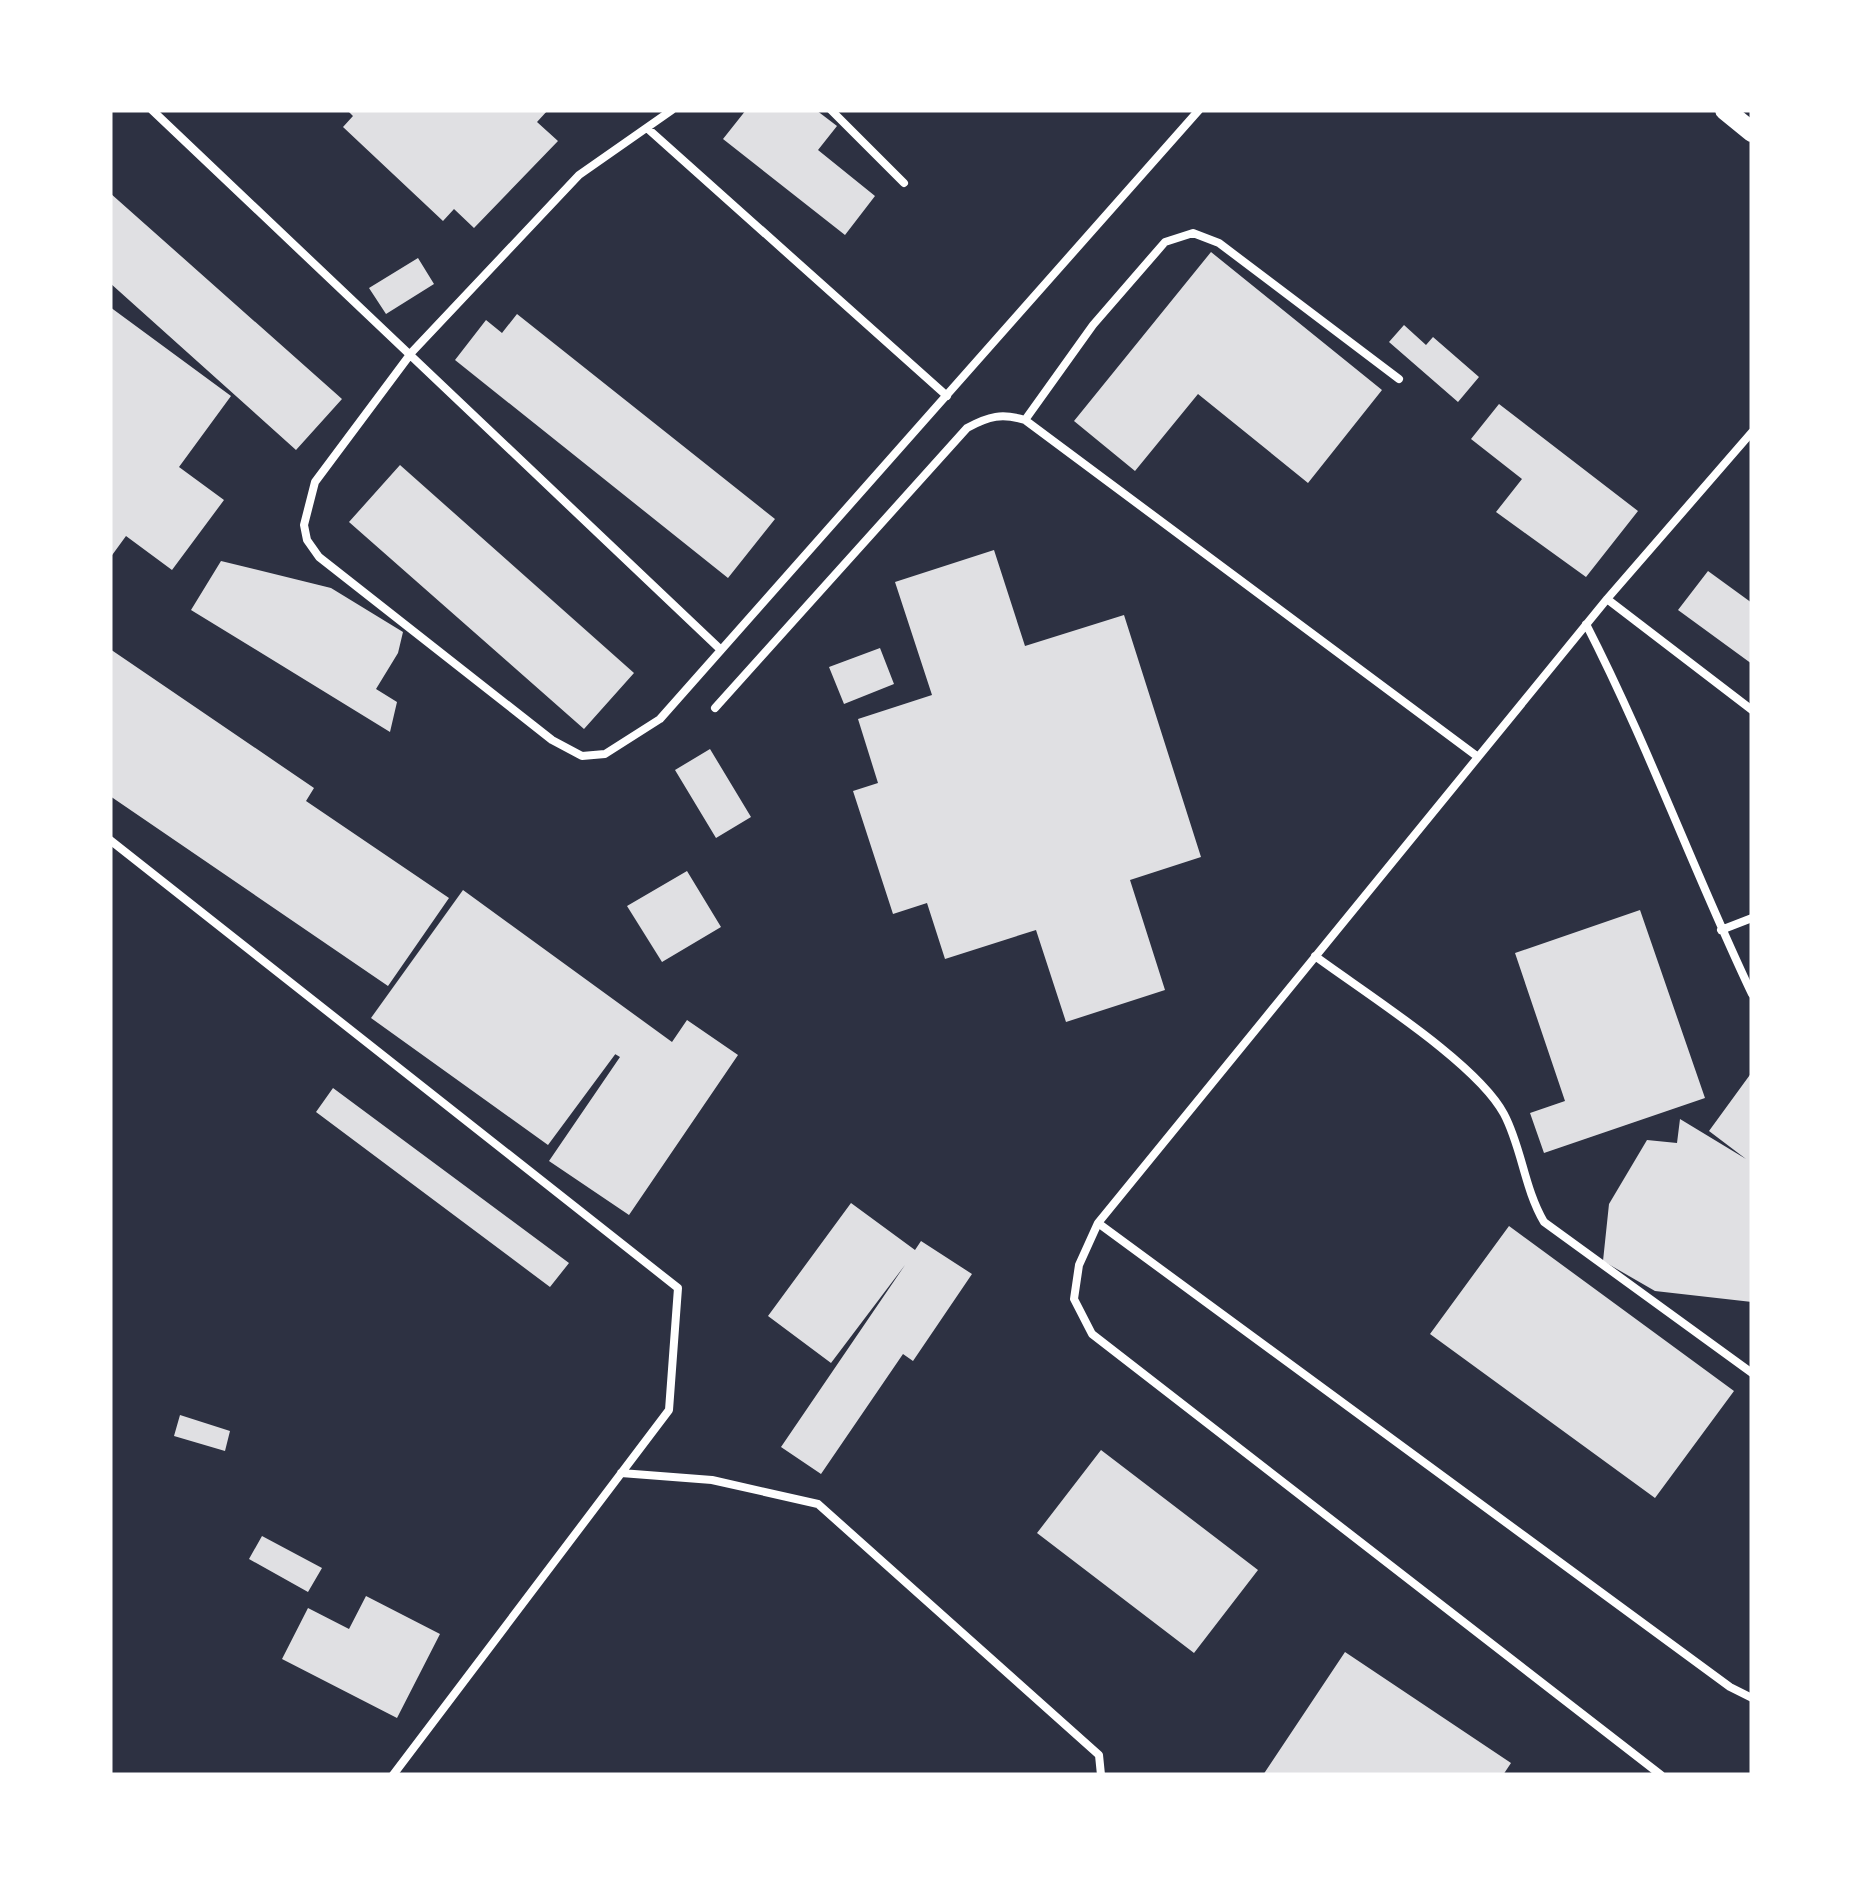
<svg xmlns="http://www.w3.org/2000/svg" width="1862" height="1885" font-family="Manrope,sans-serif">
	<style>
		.building { fill: #e0e0e3 }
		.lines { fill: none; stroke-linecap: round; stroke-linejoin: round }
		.service { stroke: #fff; stroke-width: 8 }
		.secondary { stroke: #fff; stroke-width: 20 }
	</style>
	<rect width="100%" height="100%" fill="#2d3142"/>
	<path class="building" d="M347 110H548L537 122 558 141 474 228 454 209 443 221 343 127 353 116Z
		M746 110H816L837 126 818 150 875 196 845 235 723 139Z
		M110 193 342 399 296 450 110 283Z
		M1211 252 1382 390 1308 483 1198 394 1135 471 1074 421Z
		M418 258 434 284 386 314 369 288Z
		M110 307 231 396 179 467 224 500 172 570 126 536 110 558Z
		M517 314 775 519 728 578 455 360 486 320 502 333Z
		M1404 325 1426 345 1433 337 1479 377 1458 402 1389 342Z
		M1499 404 1638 511 1586 577 1496 512 1522 479 1471 439Z
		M400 465 634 673 584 729 349 522Z
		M994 550 1025 646 1124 615 1201 857 1130 880 1165 990 1066 1022 1036 930 945 959 927 903 893 914 853 791 878 783 858 719 932 695 895 582Z
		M221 561 331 588 403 632 398 653 376 689 397 702 390 732 191 610Z
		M1708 571 1752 603V664L1678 610Z
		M880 648 894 684 844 704 829 667Z
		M110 649 314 788 306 801 449 898 388 986 110 796Z
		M710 749 751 817 716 838 675 770Z
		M687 871 721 927 662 962 627 906Z
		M463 890 672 1042 687 1020 738 1055 629 1215 549 1161 620 1057 615 1054 625 1041 548 1145 371 1018Z
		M1640 910 1705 1098 1544 1153 1530 1113 1565 1101 1515 953Z
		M1752 1072V1302L1655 1291 1603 1261 1609 1204 1647 1140 1677 1143 1680 1119 1746 1159 1709 1131Z
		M333 1088 569 1263 550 1287 316 1112Z
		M851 1203 915 1250 921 1241 972 1274 913 1361 903 1354 821 1474 781 1447 905 1265 831 1363 768 1316Z
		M1509 1226 1734 1391 1655 1498 1430 1334Z
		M180 1415 230 1431 225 1451 174 1436Z
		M1101 1450 1258 1570 1194 1653 1037 1533Z
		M262 1536 322 1568 308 1592 249 1559Z
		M366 1596 440 1634 397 1718 282 1659 308 1608 349 1629Z
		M1345 1652 1511 1763 1503 1775H1263Z"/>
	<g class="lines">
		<path class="service" d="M152 110 721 650
			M672 110 579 175 412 352 315 482 304 525 307 540 319 557 552 740 582 756 605 754 660 719 1199 110
			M831 110 904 183
			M647 128 947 396
			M1025 420 1093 325 1165 242 1193 233 1219 243 1399 379
			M1607 599 1752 710
			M1586 624C1648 745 1694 872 1752 994
			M715 708 967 428C989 416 1002 413 1025 420L1478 757
			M110 840 678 1288 669 1410 393 1775
			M1721 930 1752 918
			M1315 956C1365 993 1477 1063 1504 1114 1522 1148 1524 1188 1544 1222L1752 1373
			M1098 1223 1730 1687 1752 1698
			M621 1473 712 1480 818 1504 1099 1755 1101 1775
			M1661 1775 1092 1334 1074 1299 1079 1265 1098 1223 1607 599 1752 432"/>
		<path class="secondary" d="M1725 110 1752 132"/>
	</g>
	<rect width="1862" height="1885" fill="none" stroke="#ffffff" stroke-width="225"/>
</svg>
